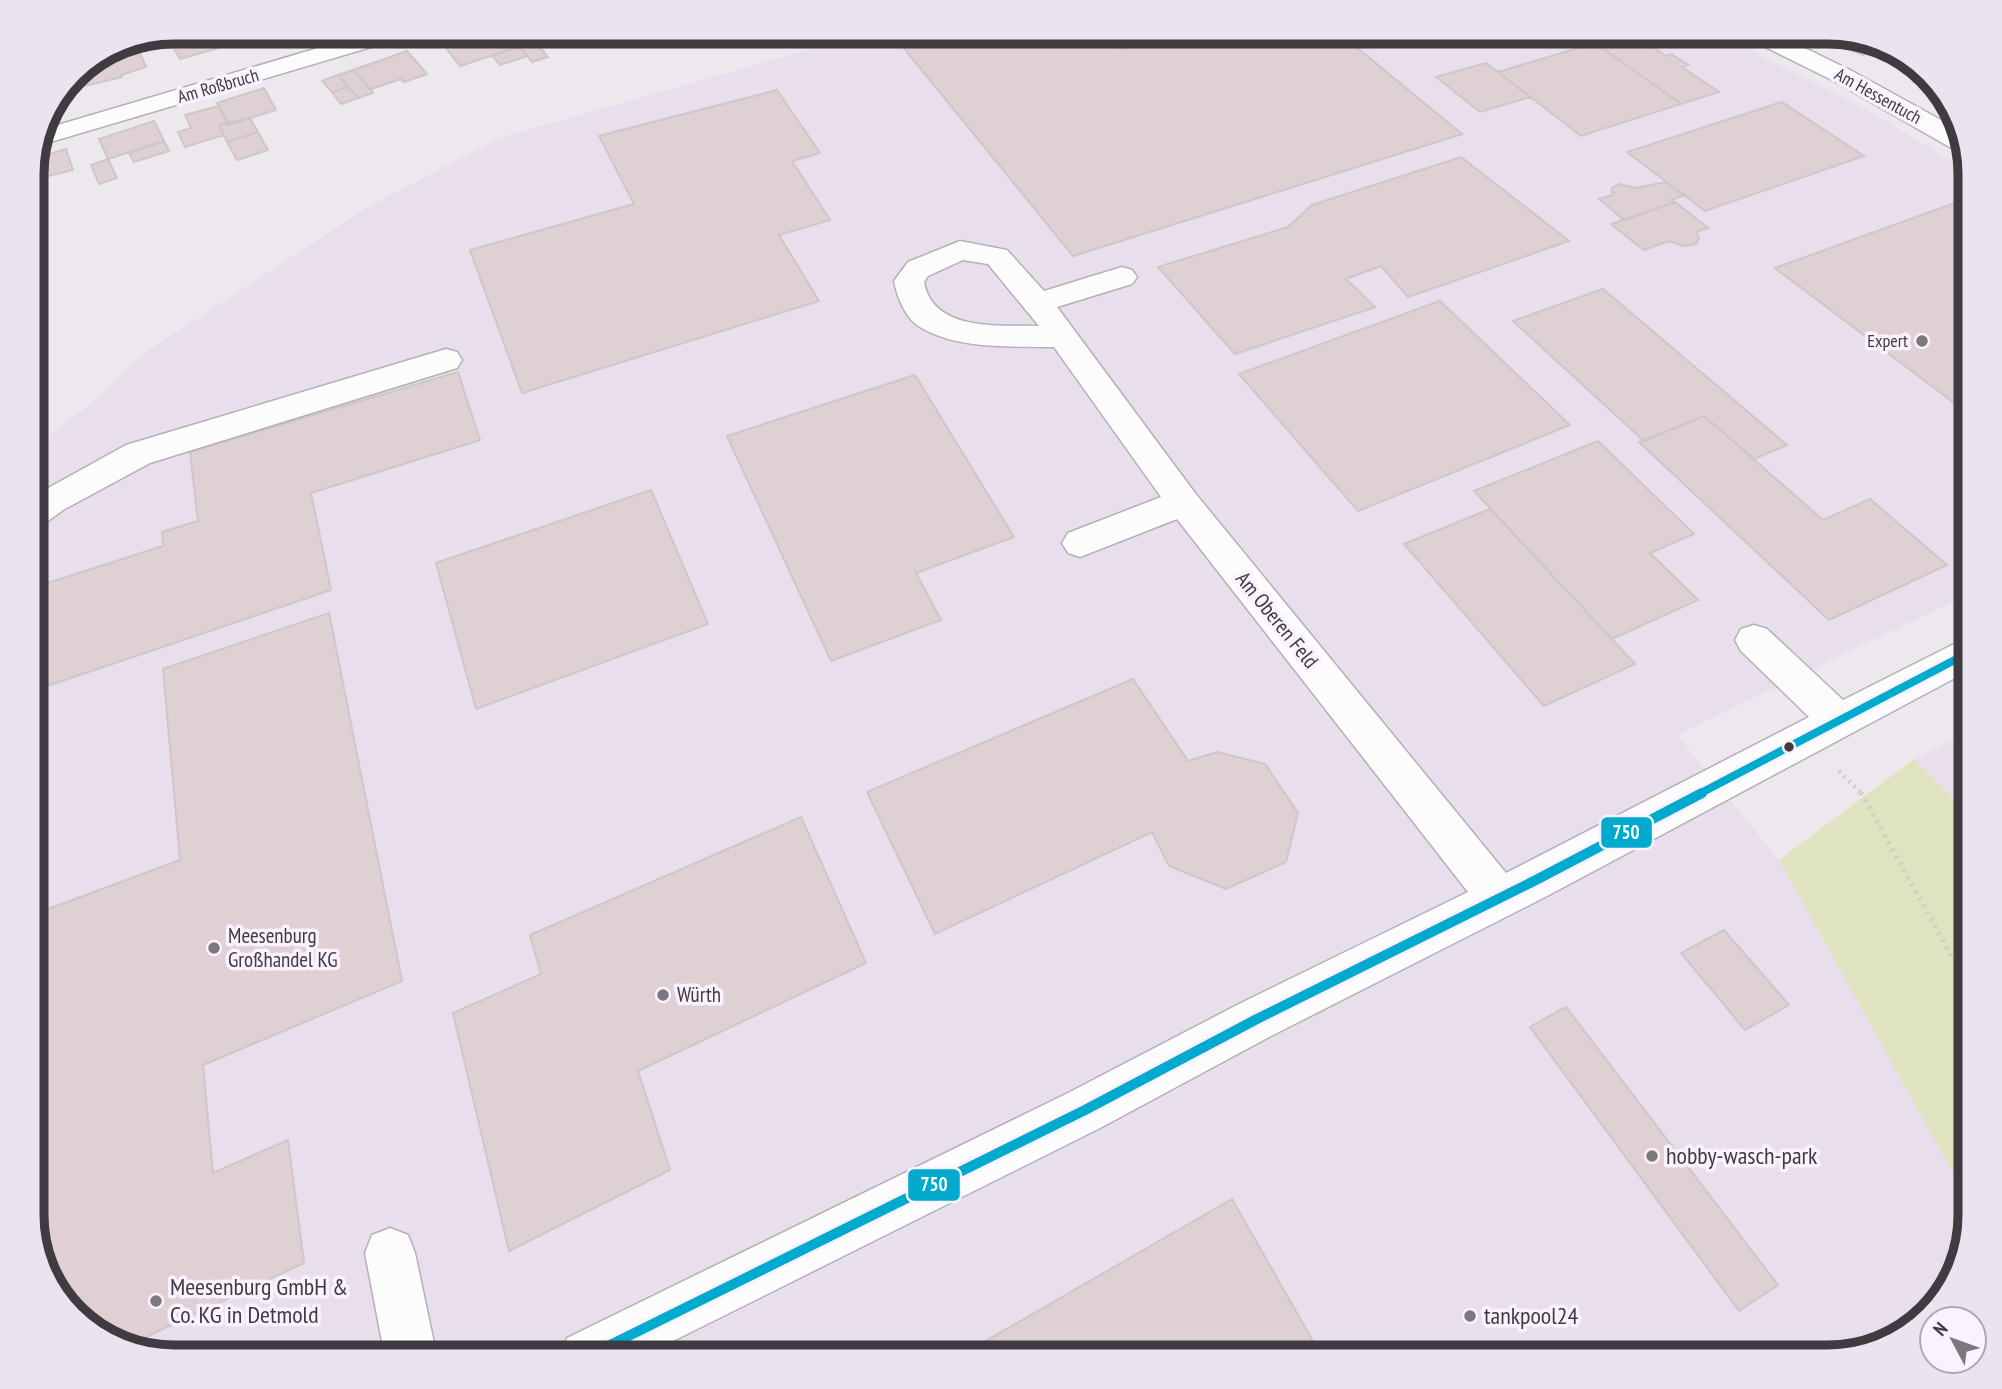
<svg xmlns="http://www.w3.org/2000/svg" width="2002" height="1389" font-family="'PT Sans Narrow',sans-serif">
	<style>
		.built { fill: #e8deec }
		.green { fill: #dfe3bf }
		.building { fill: #dfd1d3; stroke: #cdc7c9; stroke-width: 2 }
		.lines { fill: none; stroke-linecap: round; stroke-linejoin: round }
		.minor-casing { stroke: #b4b0b5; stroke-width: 3 }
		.path-far1 { stroke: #cccacc; stroke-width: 4.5; stroke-dasharray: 2 5; stroke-linecap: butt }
		.path { stroke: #cccacc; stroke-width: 5; stroke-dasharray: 2 6; stroke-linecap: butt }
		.minor { fill: #fcfcfc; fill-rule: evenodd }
		.bus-1-far1-casing { stroke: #faf2fe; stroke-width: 13 }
		.bus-1-casing { stroke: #faf2fe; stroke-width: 16 }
		.bus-1-far1 { stroke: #00a9ce; stroke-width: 8 }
		.bus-1 { stroke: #00a9ce; stroke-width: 10 }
		.poi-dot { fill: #7c787e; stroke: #faf2fe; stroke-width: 2.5 }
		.bus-dot { fill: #3f3b41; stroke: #faf2fe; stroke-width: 2.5 }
		.labels { text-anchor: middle; stroke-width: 7; stroke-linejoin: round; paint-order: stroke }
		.far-street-label { font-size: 18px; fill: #3f3b41; stroke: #faf2fe }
		.far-poi-label { font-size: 18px; fill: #3f3b41; stroke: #faf2fe; text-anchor: end }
		.street-label { font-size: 21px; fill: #3f3b41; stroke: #faf2fe }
		.poi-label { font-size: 21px; fill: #3f3b41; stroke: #faf2fe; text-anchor: start }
		.near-poi-label { font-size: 24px; fill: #3f3b41; stroke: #faf2fe; text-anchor: start }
		.rim { fill: none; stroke: #3f3b41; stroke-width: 9 }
		.line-badge { stroke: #faf2fe; stroke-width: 2.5 }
		.badge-label { font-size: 19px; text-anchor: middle; font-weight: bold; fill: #fff }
	</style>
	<rect width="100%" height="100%" fill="#ede8ee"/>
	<path class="built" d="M871 32H1713L1857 104 1970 172V593L1677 735 1779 860 1970 1204V1216L1946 1295 1899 1339 1828 1357H174L94 1333 50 1286 32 1224V446L82 411 146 352 365 209 499 138Z
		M1970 732V816L1914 759Z"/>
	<path class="green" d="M1914 759 1970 816V1204L1779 860Z"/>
	<path class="building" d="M201 32H232L239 42 180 59 169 40Z
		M469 32H508L521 46 460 66 440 40Z
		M526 32 537 44 548 57 532 62 512 36Z
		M526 32H544L551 40 537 44Z
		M912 32H1103L1121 49 1188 32H1338L1462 134 1073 256 894 36Z
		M1494 32H1577L1530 43 1508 40Z
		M1631 32 1666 56 1671 54 1688 65 1682 67 1719 92 1681 104 1595 43Z
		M1840 35 1876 46 1863 55 1831 42Z
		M1595 43 1681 104 1581 136 1498 72Z
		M136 45 146 67 121 75 122 77 60 92 73 73 102 54Z
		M519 47 527 56 500 65 492 55Z
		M407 51 427 74 404 82 401 79 371 89 373 93 353 70Z
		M1486 63 1498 72 1530 97 1480 112 1436 77Z
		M353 70 373 93 358 98 338 75Z
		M338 75 348 87 332 92 322 81Z
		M1925 75 1941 92 1938 94 1914 82Z
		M348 87 358 98 341 104 332 92Z
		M264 88 276 110 228 125 217 103Z
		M777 90 820 153 792 161 830 220 779 235 819 301 522 393 470 250 634 204 599 136Z
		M1782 102 1864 156 1705 211 1627 152Z
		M219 106 228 123 219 125 224 135 185 147 178 132 191 128 185 115Z
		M250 118 258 132 227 142 219 125Z
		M154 121 164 141 108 159 99 139Z
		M258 132 268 150 237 160 227 142Z
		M164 141 169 151 134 162 129 153Z
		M66 149 73 170 32 180 33 159Z
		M1461 157 1569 241 1408 297 1381 266 1346 279 1375 307 1235 354 1158 267 1288 227 1312 205Z
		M108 159 117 178 99 184 91 165Z
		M1666 182 1685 195 1671 200 1675 202 1624 220 1599 199 1613 195 1612 188 1619 184 1636 188Z
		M1675 202 1708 228 1696 232 1699 237 1696 244 1684 246 1669 241 1644 250 1611 224Z
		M1957 202 1970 210V415L1775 268Z
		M1603 289 1787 445 1754 459 1704 416 1644 441 1513 321Z
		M1440 301 1570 425 1358 511 1239 374Z
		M458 372 480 440 311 493 331 590 32 691V588L163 546 162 532 198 521 190 452Z
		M915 375 1014 537 916 573 941 620 831 661 727 436Z
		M1704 416 1823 520 1870 499 1947 565 1829 620 1639 442Z
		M1598 441 1694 534 1650 553 1698 600 1612 639 1474 491Z
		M651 490 708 624 476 709 436 563Z
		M1490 509 1612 639 1635 664 1544 706 1404 544Z
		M329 613 402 981 203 1065 213 1173 288 1140 304 1263 131 1344 94 1333 50 1286 32 1224V915L180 860 163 669Z
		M1133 679 1188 761 1217 752 1265 764 1298 813 1286 862 1226 889 1169 866 1152 832 935 934 867 792Z
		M801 817 866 963 638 1071 670 1170 509 1251 453 1013 541 974 530 935Z
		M1724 930 1789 1005 1745 1030 1681 953Z
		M1566 1007 1778 1285 1739 1311 1530 1027Z
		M1232 1199 1322 1357H958Z"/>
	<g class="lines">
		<g class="minor-casing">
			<path id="minor" d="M372 32H408L405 37 37 146 41 130Z
				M1742 32H1772L1852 71 1959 130 1964 150 1953 149 1834 81 1745 37Z
				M960 241 1007 250 1044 291 1122 267 1132 270 1137 277 1132 284 1057 307 1195 493 1506 873 1809 717 1741 651 1735 640 1741 629 1754 625 1767 629 1843 700 1970 636V670L1549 895 1271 1036 1102 1127 641 1357H560L567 1338 1068 1093 1239 1004 1468 892 1177 519 1080 557 1068 553 1062 543 1068 533 1161 497 1054 347C1012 346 958 350 920 327 906 319 897 297 894 281L908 262ZM963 260 988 264 1039 326C999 325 933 332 924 282L928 276Z
				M446 349 457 352 462 360 457 368 150 463 63 510 44 524 32 528V497L126 445Z
				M390 1228 408 1235 415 1253 437 1357H385L365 1253 372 1235Z"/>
		</g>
		<path class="path-far1" d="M1839 771 1862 794"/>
		<path class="path" d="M1861 793 1970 989"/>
		<use href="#minor" class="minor"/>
		<g class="bus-1-far1-casing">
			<path id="bus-1-far1" d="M1699 794 1970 652"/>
		</g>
		<g class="bus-1-casing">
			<path id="bus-1" d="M586 1357 1085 1110 1255 1020 1534 881 1702 793"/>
		</g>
		<use href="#bus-1-far1" class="bus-1-far1"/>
		<use href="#bus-1" class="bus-1"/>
	</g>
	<g class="poi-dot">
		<circle cx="1922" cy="341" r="7"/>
		<circle cx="214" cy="948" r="7"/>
		<circle cx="663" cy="995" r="7"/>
		<circle cx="1652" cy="1156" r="7"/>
		<circle cx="156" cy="1301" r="7"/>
		<circle cx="1470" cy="1316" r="7"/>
	</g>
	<circle class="bus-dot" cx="1789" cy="747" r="6"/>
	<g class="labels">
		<g class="far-street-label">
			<text transform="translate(218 86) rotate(-16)" y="6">Am Roßbruch</text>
			<text transform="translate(1878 96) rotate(29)" y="6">Am Hessentuch</text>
		</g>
		<g class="far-poi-label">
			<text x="1908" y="347">Expert</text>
		</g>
		<g class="street-label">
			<text transform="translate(1277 620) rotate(51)" y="7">Am Oberen Feld</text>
		</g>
		<g class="poi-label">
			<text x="228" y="943">Meesenburg<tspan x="228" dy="24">Großhandel KG</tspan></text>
			<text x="677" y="1002">Würth</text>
		</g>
		<g class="near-poi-label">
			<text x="1666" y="1164">hobby-wasch-park</text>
			<text x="170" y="1295">Meesenburg GmbH &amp;<tspan x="170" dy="28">Co. KG in Detmold</tspan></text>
			<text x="1484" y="1324">tankpool24</text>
		</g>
	</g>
	<path d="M0 0H2002V1389H0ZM174 44H1828A130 130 0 0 1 1958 174V1215A130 130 0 0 1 1828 1345H174A130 130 0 0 1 44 1215V174A130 130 0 0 1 174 44Z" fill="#ebe3ef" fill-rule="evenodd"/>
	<path class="rim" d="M174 44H1828A130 130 0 0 1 1958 174V1215A130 130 0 0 1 1828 1345H174A130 130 0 0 1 44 1215V174A130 130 0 0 1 174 44Z"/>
	<g class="line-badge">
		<rect x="1600" y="816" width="53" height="33" rx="7" fill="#00a9ce"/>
		<rect x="907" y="1168" width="54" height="34" rx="7" fill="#00a9ce"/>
	</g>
	<g class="badge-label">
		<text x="1626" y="839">750</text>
		<text x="934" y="1191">750</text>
	</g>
	<g transform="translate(1953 1340) rotate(311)"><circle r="33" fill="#faf2fe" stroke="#afa9b2" stroke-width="2"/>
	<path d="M0-5L12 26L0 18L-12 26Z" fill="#7c787e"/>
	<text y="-10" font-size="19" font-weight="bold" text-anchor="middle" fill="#3f3b41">N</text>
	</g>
</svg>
